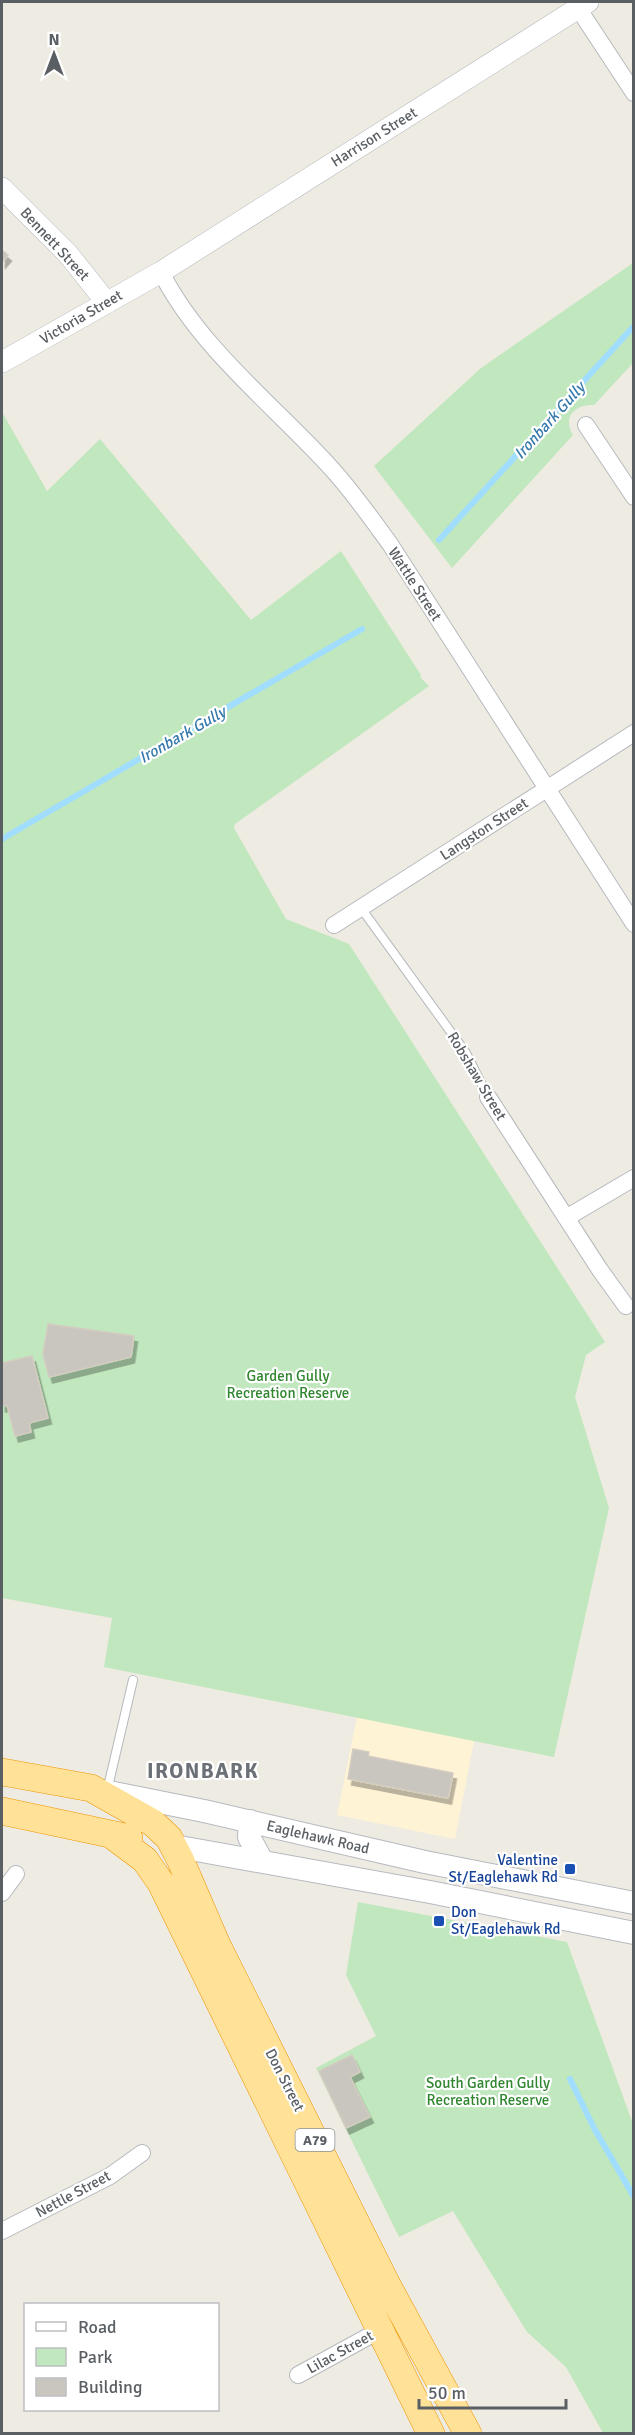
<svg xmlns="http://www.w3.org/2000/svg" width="635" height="2435" font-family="Signika,sans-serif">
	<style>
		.commercial { fill: #fff3d6 }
		.green { fill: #c0e7bd }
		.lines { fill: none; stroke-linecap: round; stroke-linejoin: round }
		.stream { stroke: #a1ddff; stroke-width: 6 }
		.building { fill: #c9c5bf; stroke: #d3ccc0; stroke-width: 1.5; filter: url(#shadow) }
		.service-casing { stroke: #b5b9bd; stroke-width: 10 }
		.minor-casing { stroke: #b5b9bd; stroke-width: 18 }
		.tertiary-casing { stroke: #b5b9bd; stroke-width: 22 }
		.secondary-casing { stroke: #b6bac0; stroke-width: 24 }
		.trunk-casing { stroke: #f09500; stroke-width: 28 }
		.service { stroke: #fff; stroke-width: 8 }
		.minor { stroke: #fff; stroke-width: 16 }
		.tertiary { stroke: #fff; stroke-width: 21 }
		.secondary { stroke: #fff; stroke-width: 22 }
		.trunk { stroke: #ffe297; stroke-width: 27 }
		.transit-dot { fill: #1a4fb4; stroke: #fff; stroke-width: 2 }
		.labels { text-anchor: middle; stroke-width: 4.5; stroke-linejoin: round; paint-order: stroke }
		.shield { fill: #fff; stroke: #8c8f92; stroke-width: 1.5 }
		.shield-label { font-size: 14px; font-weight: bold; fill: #5a5f64 }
		.street-label { font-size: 15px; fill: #5a5f64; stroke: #fff }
		.park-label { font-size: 15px; fill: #318630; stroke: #fff }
		.transit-label { font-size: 15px; fill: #164399; stroke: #fff; text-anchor: end }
		.water-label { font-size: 16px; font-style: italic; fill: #3679ad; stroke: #fff }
		.district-label { font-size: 21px; font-weight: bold; letter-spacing: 1.5px; fill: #6b7176; stroke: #fff }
	</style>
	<defs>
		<filter id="shadow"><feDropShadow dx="3.5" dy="6" stdDeviation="0" flood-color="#0004"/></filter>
	</defs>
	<rect width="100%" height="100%" fill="#eeebe2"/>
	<path class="commercial" d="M357 1717 474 1741 455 1839 337 1815Z"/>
	<path class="green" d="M633 263V363L594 405C575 404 562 417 573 435L452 568 374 466 481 368Z
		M2 412 47 491 100 439 251 620 341 551 421 675 420 677 429 686 235 824 234 828 286 919 349 944 605 1342 586 1355 575 1397 609 1508 554 1757 104 1667 112 1618 2 1598Z
		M358 1902 567 1942 633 2124V2433H603L566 2367 527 2332 453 2211 399 2237 316 2068 376 2036 346 1975Z"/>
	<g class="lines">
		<path class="stream" d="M439 540 634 326
			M2 839 362 629
			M570 2079 594 2128 634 2197"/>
	</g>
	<path class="building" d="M2 250 8 255 2 262Z
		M48 1324 134 1336 131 1357 49 1377 43 1354Z
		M32 1356 48 1418 29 1423 31 1432 15 1436 7 1405 2 1406V1363Z
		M353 1749 369 1752 368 1756 453 1773 448 1798 348 1779Z
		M352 2055 360 2072 350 2077 370 2117 346 2128 319 2071Z"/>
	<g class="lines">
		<g class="service-casing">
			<path id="service" d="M361 908 466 1053 488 1097
				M107 1791 133 1680"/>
		</g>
		<g class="minor-casing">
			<path id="minor" d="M578 8 634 93
				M161 272C200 349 274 405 331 468 353 492 371 518 390 544L634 924
				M586 425 634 497
				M334 925 634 733
				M488 1097 600 1270 626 1306
				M566 1218 634 1178
				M2 1893 16 1874
				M2 2231 110 2176 142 2153
				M298 2375 382 2329"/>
		</g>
		<g class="tertiary-casing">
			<path id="tertiary" d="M2 188 68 254 107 303
				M2 362 161 272 588 2"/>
		</g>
		<g class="secondary-casing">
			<path id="secondary" d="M104 1791 204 1811 425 1862 634 1903
				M250 1821 249 1837 262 1861
				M174 1846 430 1892 634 1933"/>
		</g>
		<g class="trunk-casing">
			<path id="trunk" d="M2 1772 91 1788 153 1823 169 1838 180 1859 217 1945 386 2283 468 2434
				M2 1811 129 1838
				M113 1836 145 1860 161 1883 431 2434"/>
		</g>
		<use href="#service" class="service"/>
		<use href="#minor" class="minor"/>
		<use href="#tertiary" class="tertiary"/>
		<use href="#secondary" class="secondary"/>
		<use href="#trunk" class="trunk"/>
	</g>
	<g class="transit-dot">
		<rect x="564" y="1863" width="12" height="12" rx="3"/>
		<rect x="433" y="1915" width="12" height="12" rx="3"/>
	</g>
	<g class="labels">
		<rect class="shield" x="295.5" y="2129" width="39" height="22" rx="4.5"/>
		<g class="shield-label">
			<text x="315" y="2145">A79</text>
		</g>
		<g class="street-label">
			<text transform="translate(374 137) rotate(-32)" y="5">Harrison Street</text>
			<text transform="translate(55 244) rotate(47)" y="5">Bennett Street</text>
			<text transform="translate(81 317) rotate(-30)" y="5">Victoria Street</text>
			<text transform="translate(415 584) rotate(57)" y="5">Wattle Street</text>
			<text transform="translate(484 829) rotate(-33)" y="5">Langston Street</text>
			<text transform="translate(477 1076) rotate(59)" y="5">Robshaw Street</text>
			<text transform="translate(318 1837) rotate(13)" y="5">Eaglehawk Road</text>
			<text transform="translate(285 2080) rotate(63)" y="5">Don Street</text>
			<text transform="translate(73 2194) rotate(-28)" y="5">Nettle Street</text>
			<text transform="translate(340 2352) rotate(-29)" y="5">Lilac Street</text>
		</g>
		<g class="park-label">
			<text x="288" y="1381">Garden Gully<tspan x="288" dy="17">Recreation Reserve</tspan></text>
			<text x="488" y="2088">South Garden Gully<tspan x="488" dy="17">Recreation Reserve</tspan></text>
		</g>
		<g class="transit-label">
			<text x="558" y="1865">Valentine<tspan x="558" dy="17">St/Eaglehawk Rd</tspan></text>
			<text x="451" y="1917" text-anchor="start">Don<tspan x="451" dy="17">St/Eaglehawk Rd</tspan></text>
		</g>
		<g class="water-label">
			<text transform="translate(549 420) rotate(-48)" y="6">Ironbark Gully</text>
			<text transform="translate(182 734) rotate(-30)" y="6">Ironbark Gully</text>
		</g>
		<g class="district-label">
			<text x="203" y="1778">IRONBARK</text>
		</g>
	</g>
	<rect width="635" height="2435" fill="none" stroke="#5a5f64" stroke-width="6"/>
	<rect x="24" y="2303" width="195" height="108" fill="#ffffff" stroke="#bdbfc1" stroke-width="1.5"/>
	<rect x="36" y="2322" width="30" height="9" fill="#ffffff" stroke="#bdbfc1" stroke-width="1.5"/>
	<text x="78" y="2333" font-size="18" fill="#5a5f64">Road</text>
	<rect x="36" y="2348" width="30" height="18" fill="#c0e7bd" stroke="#bdbfc1" stroke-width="1.5"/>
	<text x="78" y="2363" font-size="18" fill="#5a5f64">Park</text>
	<rect x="36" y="2378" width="30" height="18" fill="#c9c5bf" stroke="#bdbfc1" stroke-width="1.5"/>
	<text x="78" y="2393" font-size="18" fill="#5a5f64">Building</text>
	<g transform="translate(54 54)" stroke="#ffffff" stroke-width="4.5" paint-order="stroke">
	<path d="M0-4.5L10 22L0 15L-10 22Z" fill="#5a5f64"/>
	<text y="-9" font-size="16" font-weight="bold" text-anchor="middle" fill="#5a5f64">N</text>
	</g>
	<path d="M419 2399v9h147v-9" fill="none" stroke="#5a5f64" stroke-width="3"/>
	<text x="428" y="2399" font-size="18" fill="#5a5f64" stroke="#ffffff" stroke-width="4.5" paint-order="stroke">50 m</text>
</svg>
